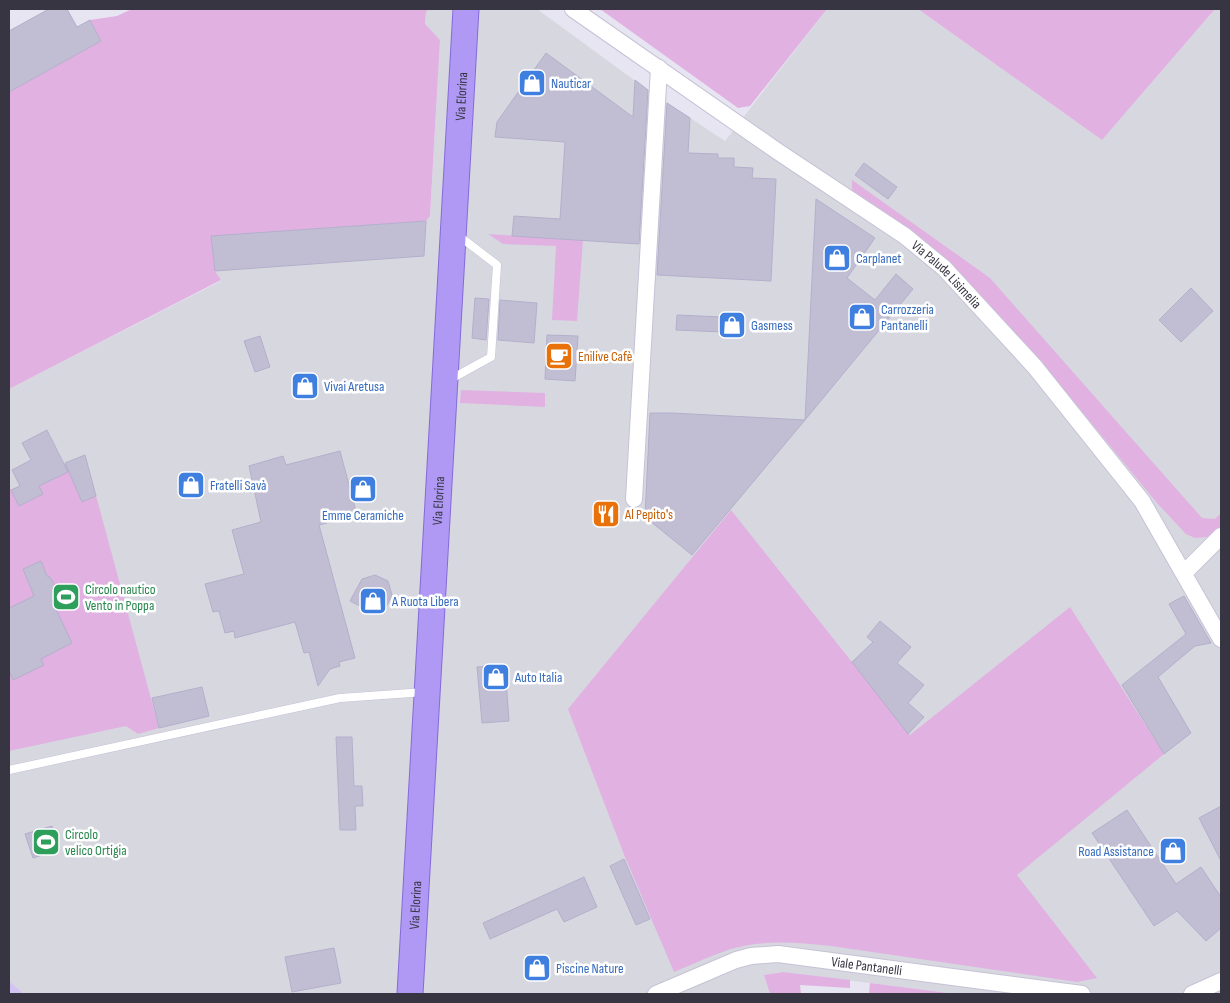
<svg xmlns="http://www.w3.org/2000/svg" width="1230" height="1003" font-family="'Sofia Sans Condensed',sans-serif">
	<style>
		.industrial { fill: #d7d7e0 }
		.green { fill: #e1b1e2 }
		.sand { fill: #d2c3f3 }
		.building { fill: #c1bed4; stroke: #b3afcb }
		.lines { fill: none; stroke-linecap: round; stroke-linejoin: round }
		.lane-casing { stroke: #c6c2d6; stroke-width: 9 }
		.street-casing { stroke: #c6c2d6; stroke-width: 18 }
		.primary-casing { stroke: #846bd8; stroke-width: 27 }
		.lane { stroke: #fff; stroke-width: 8 }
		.street { stroke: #fff; stroke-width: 16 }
		.primary { stroke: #af99f5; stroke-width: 25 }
		.labels { text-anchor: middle; stroke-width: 5; stroke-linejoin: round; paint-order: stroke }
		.shop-label { font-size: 14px; fill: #366cbe; stroke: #fff; text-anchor: start }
		.street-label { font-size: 14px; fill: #373542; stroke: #fff }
		.food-label { font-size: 14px; fill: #c56008; stroke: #fff; text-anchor: start }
		.leisure-label { font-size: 14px; fill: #27864d; stroke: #fff; text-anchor: start }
	</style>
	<rect width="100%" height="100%" fill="#e7e5f1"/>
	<path class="industrial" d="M429 9H537L645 88 725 141 827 9H918L1102 140 1215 9H1221V994H956L783 972 764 975 770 994H24L9 981V389L221 281 215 271 211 236 430 216 440 40 425 25 426 12Z"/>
	<path class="green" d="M132 9H429L426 12 425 24 440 40 430 216 426 221 211 236 215 271 221 280 9 389V92L101 41 90 20 117 16Z
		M600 9H827L750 106 738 108Z
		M918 9H1215L1102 140Z
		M852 180 990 278 1202 518 1215 519 1221 513V527L1207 537 1195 538 1186 534 1157 503 1079 408 958 271 852 192Z
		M488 234 583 240 577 321 552 320 556 246 503 244Z
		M461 390 545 393V407L460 403Z
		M85 455 159 728 138 734 126 726 9 751V486L11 490Z
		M731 510 910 735 1070 607 1164 754 1017 875 1097 978 1077 982 831 946C798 943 764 939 731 949 712 955 693 964 674 972L625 857 568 709Z
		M783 972 850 980V988L800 985 801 994H770L764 975Z
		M870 983 956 994H869Z"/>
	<path class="sand" d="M9 981 24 994H9Z"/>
	<path class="building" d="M49 9H67L77 27 90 20 101 41 9 92V31Z
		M546 53 633 117 635 80 648 90 639 244 512 236 514 216 560 219 565 142 495 137 497 122Z
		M667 103 690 118 688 153 718 154V158H734V167L753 168 752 178 776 179 771 281 657 275Z
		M864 163 897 187 888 199 855 175Z
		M816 199 875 238 847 278 875 300 896 274 913 289 805 420Z
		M426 221 424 256 215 271 211 236Z
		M1191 288 1213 311 1181 342 1159 320Z
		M475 298 489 299 486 340 472 338Z
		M500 300 537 303 534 343 498 340Z
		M677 315 722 317V332L676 330Z
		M547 335 578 336 575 381 545 379Z
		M260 336 270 367 255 372 244 341Z
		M650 413H672L805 420 692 555 645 517Z
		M47 430 68 472 39 486 43 494 19 506 11 490 20 486 12 470 31 460 22 443Z
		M340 451 357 515 319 525 355 658 339 662 340 666 330 669 318 686 309 652 304 653 295 622 235 638 234 631 225 633 219 611 213 612 205 584 244 574 232 530 261 522 249 466 283 456 286 465Z
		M85 455 96 496 82 502 65 463Z
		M41 561 47 576 50 577 56 588 52 589 56 599 52 601 72 643 41 659 44 665 13 680 9 670V608L34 596 23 569Z
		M375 575 388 581 392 595 386 607 372 612 350 601 362 579Z
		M1184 596 1211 643 1195 646 1158 677 1191 733 1164 754 1122 685 1186 634 1169 604Z
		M880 621 911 647 897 663 924 685 908 703 924 717 908 734 852 662 873 642 867 637Z
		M505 665 509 721 482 723 477 667Z
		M202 687 209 716 159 728 152 698Z
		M336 737H352L354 786H362L363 806H355L356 830H340Z
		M1221 806V861L1199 818Z
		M1127 810 1176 884 1201 867 1221 897V928L1206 941 1177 911 1154 926 1092 833Z
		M52 826 59 850 33 858 25 834Z
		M624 859 650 919 636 925 610 866Z
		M584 877 597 907 564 922 557 909 490 939 483 923Z
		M334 948 341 983 292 992 285 957Z"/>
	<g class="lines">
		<g class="lane-casing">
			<path id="lane" d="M451 379 491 357 497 265 459 236
				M9 770 340 698 425 692"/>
		</g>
		<g class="street-casing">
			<g id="street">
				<path id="s1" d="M573 9 777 151 905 236 944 268 1035 367 1142 501 1221 639"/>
				<path d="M634 499 659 68"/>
				<path d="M1184 573 1221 536"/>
				<path id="s2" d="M656 994 736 960 751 956 778 954 1082 994"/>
				<path d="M1192 994 1221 981"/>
			</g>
		</g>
		<g class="primary-casing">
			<g id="primary">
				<path id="s3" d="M410 994 466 9"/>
			</g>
		</g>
		<use href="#lane" class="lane"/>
		<use href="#street" class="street"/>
		<use href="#primary" class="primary"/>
	</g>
	<defs>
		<g id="shop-square" transform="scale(1.4375)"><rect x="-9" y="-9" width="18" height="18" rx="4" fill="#3f7fe0" stroke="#fff"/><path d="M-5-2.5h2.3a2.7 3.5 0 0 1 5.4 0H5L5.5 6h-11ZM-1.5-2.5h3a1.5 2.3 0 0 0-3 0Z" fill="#fff"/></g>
		<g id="cafe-square" transform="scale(1.4375)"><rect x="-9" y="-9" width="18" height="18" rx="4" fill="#e8710a" stroke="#fff"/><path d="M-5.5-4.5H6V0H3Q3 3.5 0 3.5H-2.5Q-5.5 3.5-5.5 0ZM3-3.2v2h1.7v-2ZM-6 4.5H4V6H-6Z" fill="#fff"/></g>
		<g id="restaurant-square" transform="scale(1.4375)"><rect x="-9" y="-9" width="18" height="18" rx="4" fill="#e8710a" stroke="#fff"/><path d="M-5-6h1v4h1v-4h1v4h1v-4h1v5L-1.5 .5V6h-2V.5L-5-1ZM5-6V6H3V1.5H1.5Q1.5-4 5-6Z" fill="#fff"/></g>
		<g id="stadium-square" transform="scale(1.4375)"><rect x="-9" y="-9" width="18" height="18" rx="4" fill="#2e9e5b" stroke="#fff"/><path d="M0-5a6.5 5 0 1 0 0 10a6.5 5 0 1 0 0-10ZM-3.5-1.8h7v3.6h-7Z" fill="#fff"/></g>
	</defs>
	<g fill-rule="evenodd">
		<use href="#shop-square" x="532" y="83"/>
		<use href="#shop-square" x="837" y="258"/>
		<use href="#shop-square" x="862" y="317"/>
		<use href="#shop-square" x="732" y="325"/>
		<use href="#cafe-square" x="559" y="356"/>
		<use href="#shop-square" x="305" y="386"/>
		<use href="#shop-square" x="191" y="485"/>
		<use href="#shop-square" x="363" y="489"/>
		<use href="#restaurant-square" x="606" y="514"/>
		<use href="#stadium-square" x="66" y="597"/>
		<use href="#shop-square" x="373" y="601"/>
		<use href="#shop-square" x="496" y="677"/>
		<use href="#stadium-square" x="46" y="842"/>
		<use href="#shop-square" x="1173" y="851"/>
		<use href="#shop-square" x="537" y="968"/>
	</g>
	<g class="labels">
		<g class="shop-label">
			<text x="551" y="88">Nauticar</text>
			<text x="856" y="263">Carplanet</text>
			<text x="881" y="314">Carrozzeria<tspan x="881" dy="16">Pantanelli</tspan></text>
			<text x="751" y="330">Gasmess</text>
			<text x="324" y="391">Vivai Aretusa</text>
			<text x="210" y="490">Fratelli Savà</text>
			<text x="363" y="520" text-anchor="middle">Emme Ceramiche</text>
			<text x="392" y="606">A Ruota Libera</text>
			<text x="515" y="682">Auto Italia</text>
			<text x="1154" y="856" text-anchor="end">Road Assistance</text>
			<text x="556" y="973">Piscine Nature</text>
		</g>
		<g class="street-label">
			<text dy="5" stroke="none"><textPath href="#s3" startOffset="899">Via Elorina</textPath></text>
			<text dy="5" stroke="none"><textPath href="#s1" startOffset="459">Via Palude Lisimelia</textPath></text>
			<text dy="5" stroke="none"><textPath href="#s3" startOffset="494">Via Elorina</textPath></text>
			<text dy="5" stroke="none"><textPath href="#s3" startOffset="89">Via Elorina</textPath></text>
			<text dy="5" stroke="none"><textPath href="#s2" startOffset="219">Viale Pantanelli</textPath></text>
		</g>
		<g class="food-label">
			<text x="578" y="361">Enilive Cafè</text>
			<text x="625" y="519">Al Pepito's</text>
		</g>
		<g class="leisure-label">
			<text x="85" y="594">Circolo nautico<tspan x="85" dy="16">Vento in Poppa</tspan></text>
			<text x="65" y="839">Circolo<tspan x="65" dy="16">velico Ortigia</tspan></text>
		</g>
	</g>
	<rect width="1230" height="1003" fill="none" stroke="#373542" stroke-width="20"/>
</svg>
